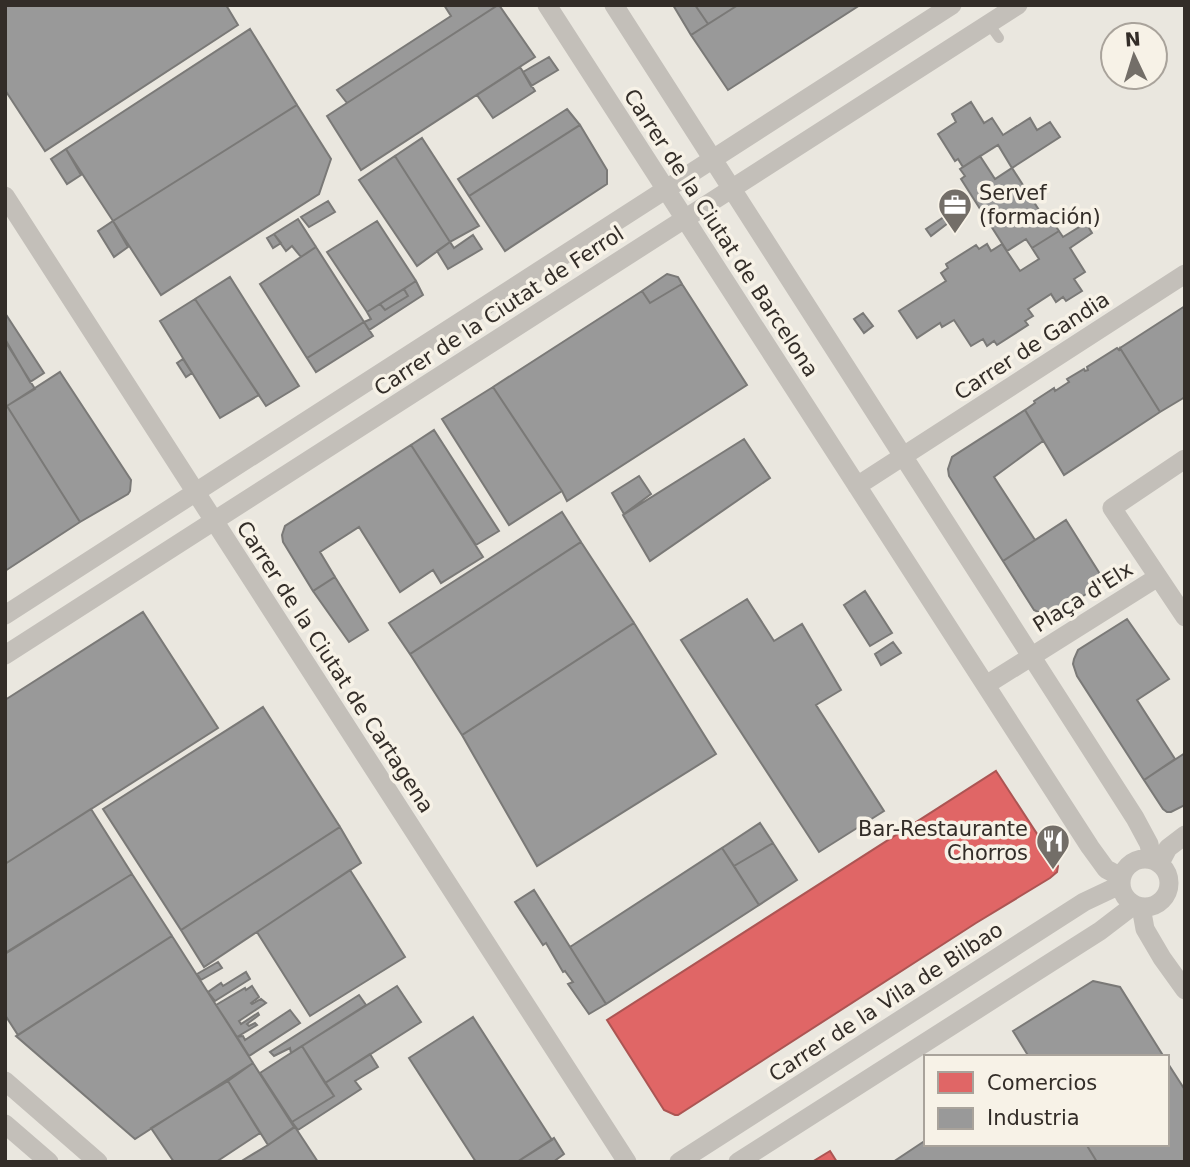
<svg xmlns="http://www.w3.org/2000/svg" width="1190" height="1167" font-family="'DejaVu Sans',sans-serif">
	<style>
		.shops { fill: #e06666; stroke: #ac5553; stroke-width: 2 }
		.industry { fill: #999; stroke: #7a7977; stroke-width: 2 }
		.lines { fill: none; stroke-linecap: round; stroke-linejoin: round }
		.lane { stroke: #c3bfb9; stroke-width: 10 }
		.street { stroke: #c3bfb9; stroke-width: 19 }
		.labels { text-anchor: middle; stroke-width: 7; stroke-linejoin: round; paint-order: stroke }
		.poi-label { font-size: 21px; fill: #332d28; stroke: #f7f2e7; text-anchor: start }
		.street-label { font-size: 21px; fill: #332d28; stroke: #f7f2e7 }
	</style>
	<rect width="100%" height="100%" fill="#eae7df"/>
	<path class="shops" d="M996 771 1058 866 1057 872 1050 878 976 923 678 1115H675L664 1110 607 1020Z
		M830 1151 837 1162H812Z"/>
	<path class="industry" d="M5 5H226L238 25 45 151 5 90Z
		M444 5H498L347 103 337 90 451 16Z
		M498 5H499L535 57 361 170 327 116Z
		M673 5H695L708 24 691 35Z
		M695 5H738L708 24Z
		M738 5H860L728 90 691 35Z
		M250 29 297 105 113 221 66 149Z
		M549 57 558 70 531 86 523 72Z
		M520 67 535 91 493 118 477 95Z
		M971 102 984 123 992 118 1003 135 1030 118 1037 130 1050 122 1060 137 1012 168 998 145 963 167 958 159 955 161 938 134 956 122 952 114Z
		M297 105 331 159 319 194 161 295 113 221Z
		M567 109 580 125 469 196 458 179Z
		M580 125 607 170V184L505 251 469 196Z
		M422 138 479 226 450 242 395 156Z
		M66 149 81 175 67 184 51 159Z
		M395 156 450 242 417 266 359 180Z
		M980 156 995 179 1012 168 1048 224 1052 221 1059 231 1032 248 1026 239 1007 251 961 179 965 176 960 169Z
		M328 201 335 212 309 227 301 217Z
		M944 217 948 223 931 236 926 229Z
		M298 219 316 247 301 257 292 246 286 251 274 234Z
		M113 221 128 247 114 257 98 231Z
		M377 221 416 281 367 312 327 252Z
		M1086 223 1092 233 1070 248 1085 272 1074 279 1082 291 1066 301 1063 297 1056 302 1051 294 1028 309 1033 316 1025 321 1028 325 997 345 994 341 987 346 983 339 971 346 954 320 942 327 940 323 917 338 899 311 946 281 941 273 948 268 946 264 976 245 979 249 987 244 991 251 1002 244 1020 271 1039 259 1032 248 1059 231 1063 237Z
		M274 234 281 243 273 248 267 238Z
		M473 235 482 249 448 269 437 251 450 242 454 248Z
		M316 247 364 322 307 358 260 284Z
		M667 274 678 277 682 284 650 303 642 291Z
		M230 277 299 386 266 406 195 299Z
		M416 281 423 295 369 330 364 322 371 319 367 312 380 304 385 310 408 296 404 289Z
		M682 284 747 385 567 501 562 491 493 387 642 291 650 303Z
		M404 289 408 296 385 310 380 304Z
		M195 299 259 395 220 418 160 321Z
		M1185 306V397L1160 412 1120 348Z
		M5 313 44 373 30 382 5 339Z
		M863 313 873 326 864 333 854 319Z
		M364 322 373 336 316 372 307 358Z
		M5 341 35 389 5 407Z
		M1117 348 1119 350 1120 348 1160 412 1064 475 1025 410 1035 403 1034 401 1054 388 1055 391 1069 382 1067 379 1084 369 1085 371 1088 370 1087 367Z
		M183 359 192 373 186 377 177 363Z
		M60 372 131 480 130 491 128 494 80 522 7 406Z
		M493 387 562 491 509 525 442 419Z
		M7 406 80 522 5 571V407Z
		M1025 410 1043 441 994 477 1035 540 1003 561 949 476 948 469 952 457Z
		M434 430 499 531 476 545 411 445Z
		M744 439 770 478 650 561 623 515Z
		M411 445 483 557 441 583 433 570 400 592 359 527 320 552 335 577 313 591 283 542 282 535 285 526Z
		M639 476 651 494 624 514 612 493Z
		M562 512 581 542 410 654 389 623Z
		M1066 520 1105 582 1053 615 1046 616 1034 610 1003 561Z
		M581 542 634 623 462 735 410 654Z
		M335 577 368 630 349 642 313 591Z
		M865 591 892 633 870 646 844 605Z
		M747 599 774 641 802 624 841 690 816 705 884 811 819 852 681 640Z
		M143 612 218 728 5 864V700Z
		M1127 619 1169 679 1137 700 1175 759 1144 780 1077 676 1073 664 1074 659 1078 650Z
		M634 623 716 754 537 866 462 735Z
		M893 642 901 653 881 665 875 654Z
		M263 707 340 827 181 930 103 809Z
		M1185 753V805L1171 812H1167L1163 809 1144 780Z
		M91 809 132 874 5 953V864Z
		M760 823 773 843 734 866 722 848Z
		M340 827 361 863 204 967 181 930Z
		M773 843 797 880 759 905 734 866Z
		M722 848 759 905 606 1004 570 947Z
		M350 870 405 957 310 1016 257 932Z
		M132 874 172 936 18 1035 5 1015V954Z
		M534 890 606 1004 589 1014 568 984 573 982 565 971 563 972 546 943 543 945 515 902Z
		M172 936 253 1063 135 1139 16 1036Z
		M218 962 222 968 201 980 197 974Z
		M246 972 250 979 215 1001 208 992 221 983 223 986Z
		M1093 981 1120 987 1164 1057H1029L1013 1031Z
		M252 986 259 997 251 1003 252 1004 261 999 266 1003 239 1021 241 1024 258 1013 259 1015 247 1024 249 1026 255 1023 257 1025 237 1037 216 1005 245 988 246 990Z
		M397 986 421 1022 325 1083 302 1046Z
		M359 995 366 1005 291 1053 290 1048 274 1056 270 1052Z
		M290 1010 300 1023 249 1056 237 1037 243 1036 245 1040Z
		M473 1017 552 1140 517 1162H476L409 1058Z
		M302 1046 334 1096 292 1122 260 1073Z
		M370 1054 378 1067 355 1081 361 1089 298 1130 292 1122 334 1096 325 1083Z
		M1167 1062 1185 1090V1162H1097L1086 1144H1167Z
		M253 1063 294 1127 268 1145 228 1081Z
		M228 1081 260 1133 216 1162H174L151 1128Z
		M295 1127 318 1162H240L268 1145Z
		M554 1138 564 1154 553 1162H517Z
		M926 1140V1144H1086L1097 1162H893Z"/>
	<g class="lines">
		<path class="lane" d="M989 24 999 38"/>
		<path class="street" d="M547 5 1090 847 1106 869 1121 877
			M614 5 1135 818 1149 844 1152 860
			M5 196 627 1162
			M1185 459 1112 508 1185 617
			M857 486 1185 274
			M5 615 952 5
			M5 655 1018 5
			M986 685 1158 577
			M1121 883a24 24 0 1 1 48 0a24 24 0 1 1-48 0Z
			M1160 863 1168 848 1185 835
			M1141 907 1145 929 1162 958 1185 990
			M5 1081 98 1162
			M5 1124 49 1162
			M679 1162 1084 902 1120 885
			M738 1162 1100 931 1134 905"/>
	</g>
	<defs>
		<g id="office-pin" transform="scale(1.75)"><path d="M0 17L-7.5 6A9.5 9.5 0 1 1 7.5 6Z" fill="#736e68" stroke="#f7f2e7"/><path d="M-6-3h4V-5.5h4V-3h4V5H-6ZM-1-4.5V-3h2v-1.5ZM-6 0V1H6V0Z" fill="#fff"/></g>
		<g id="restaurant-pin" transform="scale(1.75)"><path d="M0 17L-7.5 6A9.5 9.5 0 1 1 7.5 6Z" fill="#736e68" stroke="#f7f2e7"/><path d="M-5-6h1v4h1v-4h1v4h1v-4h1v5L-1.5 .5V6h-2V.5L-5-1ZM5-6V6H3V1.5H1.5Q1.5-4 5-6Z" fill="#fff"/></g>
	</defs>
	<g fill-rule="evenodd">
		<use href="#office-pin" x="955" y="205"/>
		<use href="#restaurant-pin" x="1053" y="841"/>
	</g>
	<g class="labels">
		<g class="poi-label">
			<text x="979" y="200">Servef<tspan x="979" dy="24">(formación)</tspan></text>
			<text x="1028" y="836" text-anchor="end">Bar-Restaurante<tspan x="1028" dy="24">Chorros</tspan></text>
		</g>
		<g class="street-label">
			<text transform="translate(721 233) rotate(57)" y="7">Carrer de la Ciutat de Barcelona</text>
			<text transform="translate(499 311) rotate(-33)" y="7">Carrer de la Ciutat de Ferrol</text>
			<text transform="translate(1032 346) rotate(-33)" y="7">Carrer de Gandia</text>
			<text transform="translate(1083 597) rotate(-32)" y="7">Plaça d'Elx</text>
			<text transform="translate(335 667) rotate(57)" y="7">Carrer de la Ciutat de Cartagena</text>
			<text transform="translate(886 1002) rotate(-33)" y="7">Carrer de la Vila de Bilbao</text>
		</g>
	</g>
	<rect width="1190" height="1167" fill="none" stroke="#332d28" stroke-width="14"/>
	<rect x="924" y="1055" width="245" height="91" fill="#f7f2e7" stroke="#a9a39b" stroke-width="2"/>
	<rect x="938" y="1072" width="35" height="21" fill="#e06666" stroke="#a9a39b" stroke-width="2"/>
	<text x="987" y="1090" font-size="21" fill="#332d28">Comercios</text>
	<rect x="938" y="1108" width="35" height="21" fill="#999999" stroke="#a9a39b" stroke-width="2"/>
	<text x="987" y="1125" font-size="21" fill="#332d28">Industria</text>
	<g transform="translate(1134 56) rotate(356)"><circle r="33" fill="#f7f2e7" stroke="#a9a39b" stroke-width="2"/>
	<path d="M0-5L12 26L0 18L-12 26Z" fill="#736e68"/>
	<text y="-10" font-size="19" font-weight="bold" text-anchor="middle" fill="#332d28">N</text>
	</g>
</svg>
